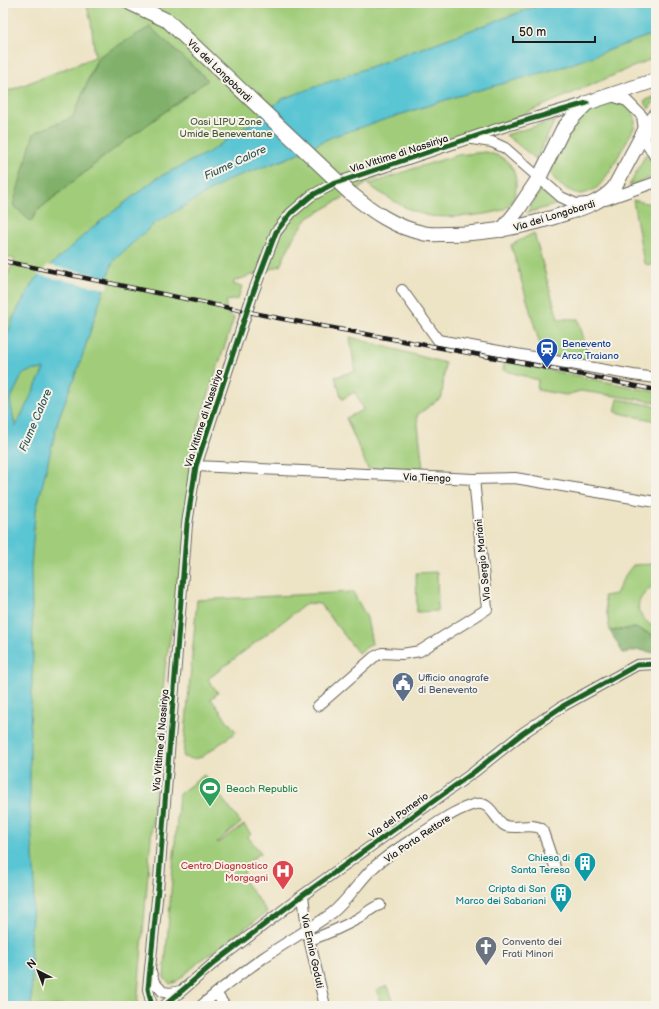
<svg xmlns="http://www.w3.org/2000/svg" width="659" height="1009" font-family="'Balsamiq Sans',sans-serif">
	<style>
		.green { fill: #a1cd7a; stroke: #5e744b; fill-rule: evenodd }
		.forest { fill: #80b06a; stroke: #4e6643 }
		.water { fill: #5ac5d3; stroke: #3b7078; fill-rule: evenodd }
		.pier { fill: #ede3c5 }
		.lines { fill: none; stroke-linecap: round; stroke-linejoin: round }
		.minor-casing { stroke: #656257; stroke-width: 12 }
		.secondary-casing { stroke: #656257; stroke-width: 16 }
		.minor { stroke: #fff; stroke-width: 10 }
		.secondary { stroke: #fff; stroke-width: 14 }
		.rail-casing { stroke: #1c1c1c; stroke-width: 4.5 }
		.rail { stroke: #f7f3e8; stroke-width: 3; stroke-dasharray: 9; stroke-linecap: butt }
		.secondary-bridge-casing { stroke: #656257; stroke-width: 16; stroke-linecap: butt }
		.secondary-bridge { stroke: #fff; stroke-width: 14 }
		.cycleway-casing { stroke: #f7f3e8; stroke-width: 8 }
		.cycleway { stroke: #1b5e20; stroke-width: 5 }
		.labels { text-anchor: middle; stroke-width: 4; stroke-linejoin: round; paint-order: stroke }
		.street-label { font-size: 10px; fill: #1c1c1c; stroke: #f7f3e8 }
		.park-label { font-size: 10px; fill: #4b5a3d; stroke: #f7f3e8 }
		.transit-label { font-size: 10px; fill: #164399; stroke: #f7f3e8; text-anchor: start }
		.service-label { font-size: 10px; fill: #4e5e75; stroke: #f7f3e8; text-anchor: start }
		.leisure-label { font-size: 10px; fill: #27864d; stroke: #f7f3e8; text-anchor: start }
		.culture-label { font-size: 10px; fill: #0d838f; stroke: #f7f3e8; text-anchor: end }
		.health-label { font-size: 10px; fill: #be3a42; stroke: #f7f3e8; text-anchor: end }
		.worship-label { font-size: 10px; fill: #5b616d; stroke: #f7f3e8; text-anchor: start }
		.water-label { font-size: 11px; font-style: italic; fill: #32575c; stroke: #f7f3e8 }
	</style>
	<rect width="100%" height="100%" fill="#f7f3e8"/>
	<filter id="ink" filterUnits="userSpaceOnUse"><feTurbulence type="fractalNoise" baseFrequency=".025" numOctaves="2"/><feDisplacementMap in="SourceGraphic" scale="8" xChannelSelector="R" yChannelSelector="G"/><feConvolveMatrix kernelMatrix="1 2 1 2 8 2 1 2 1" color-interpolation-filters="sRGB"/></filter>
	<filter id="wash" filterUnits="userSpaceOnUse"><feTurbulence type="fractalNoise" baseFrequency=".012" numOctaves="4" result="noise"/><feDisplacementMap in="SourceGraphic" scale="16" xChannelSelector="R" yChannelSelector="G"/><feGaussianBlur stdDeviation="0.9" result="paint"/><feColorMatrix in="noise" values="0 0 0 0 0 0 0 0 0 0 0 0 0 0 0 0 0 1.4 0 .05"/><feComposite in="paint" operator="in"/></filter>
	<g filter="url(#wash)">
		<rect width="100%" height="100%" fill="#ede3c5"/>
		<path class="green" d="M86 3H656V57L382 175 308 218 293 238 280 266 234 281V285L242 286 238 299 226 301V312L234 318 191 448 200 462 165 668 137 1006H3V284L15 259 3 256V93L95 57 91 21ZM95 63 105 151 94 165 37 211 34 133 73 117Z
			M656 96V98L649 109 644 101Z
			M618 101C630 109 638 112 634 128 627 140 605 184 595 189 592 191 584 194 581 194 570 193 552 182 551 171 550 166 574 123 579 118 588 110 607 105 618 101Z
			M555 120 536 159 506 135Z
			M485 152C494 154 505 157 511 166 519 179 518 199 506 208 495 216 439 219 425 215 404 209 386 196 368 185L415 168 458 155Z
			M646 154 656 166V176L629 186Z
			M541 190 558 204 527 213Z
			M633 200 656 205V257L655 262H652L651 266 644 263Z
			M534 233 558 319H578L590 360 543 355 511 245Z
			M350 337 445 363 442 397 417 415 423 469H368L346 418 363 410 355 392 342 399 335 377 355 371Z
			M505 361 656 392V402L581 391 566 395 537 390 538 380 503 370Z
			M618 399 656 406V421L615 412Z
			M656 564C656 569 657 576 656 580 653 587 645 592 641 598 633 611 646 622 656 629V636L635 628 610 631 604 596 616 594 624 577 633 565Z
			M437 572 438 611 417 612 416 573Z
			M353 592 367 618 372 644 358 653 320 604 307 603 208 679 218 693 211 699 236 732 202 757 193 759 183 757 197 600Z
			M204 775 241 823 217 842 218 843 244 825 251 834 248 837 261 853C250 860 244 865 243 879L267 912 199 962 176 982 170 984 164 978 179 794Z
			M388 986 395 1006H381L377 990Z"/>
		<path class="forest" d="M150 27 208 80 105 156 37 211 31 222 13 205 34 133 73 117 98 57Z
			M635 628 656 636V653L639 650 623 653 610 631Z"/>
		<path class="water" d="M545 3H656V33L566 66 458 96 334 136 286 159 232 178 154 224 113 261 80 363 59 417 35 515 31 567 33 655 30 729V809L35 883 30 938 32 974 31 1006H3V348L13 318 34 280 93 227 157 178 209 152 250 124 282 99ZM44 369 16 426H15L10 400 23 374 30 371Z"/>
		<path class="pier" d="M48 265 110 278 107 289 37 275Z"/>
	</g>
	<g filter="url(#ink)">
		<g class="lines">
			<g class="minor-casing">
				<path id="minor" d="M609 95 627 101 642 116 646 143 656 158
					M472 139 492 142 505 148 561 197 576 204 587 203
					M605 200 656 182
					M402 290 438 340 633 375 656 378
					M196 466 474 479 515 478 656 502
					M318 706 374 657 382 653 402 654 420 651 487 609 474 479
					M303 895 307 930 325 1006
					M310 940C327 934 343 927 359 918 366 914 372 907 380 905
					M151 972 154 982 163 992 171 993 180 991
					M216 993 225 1006
					M152 1006 148 989 159 879 187 524 196 466 253 293 276 232 291 213 311 196 333 184 500 128 585 103
					M164 1006 214 963 303 895 474 772 523 733 563 706 637 665 656 664
					M201 1006C220 989 242 973 263 958 286 942 310 929 332 913 346 902 358 883 371 870 386 855 405 844 422 833 439 822 456 809 476 804 492 801 495 822 506 826 518 830 531 822 542 829L555 867"/>
			</g>
			<g class="secondary-casing">
				<path id="secondary" d="M130 3 168 21
					M350 193C372 211 394 227 423 233 430 235 438 234 445 234 488 234 526 227 567 213 585 207 601 202 614 188L645 130 656 115
					M502 230 517 211 539 178 563 129 575 115 587 103 656 80"/>
			</g>
			<use href="#minor" class="minor"/>
			<use href="#secondary" class="secondary"/>
			<g class="rail-casing">
				<path id="rail" d="M3 261 278 318 524 363 656 390"/>
			</g>
			<use href="#rail" class="rail"/>
			<g class="secondary-bridge-casing">
				<path id="secondary-bridge" d="M168 21 350 193"/>
			</g>
			<use href="#secondary-bridge" class="secondary-bridge"/>
			<g class="cycleway-casing">
				<path id="cycleway" d="M152 1006 148 989 159 879 187 524 196 466 253 293 276 232 291 213 311 196 333 184 500 128 587 103
					M164 1006 214 963 303 895 474 772 523 733 563 706 637 665 656 664"/>
			</g>
			<use href="#cycleway" class="cycleway"/>
		</g>
	</g>
	<defs>
		<g id="station-pin" transform="scale(1.15)"><path d="M0 17L-7.5 6A9.5 9.5 0 1 1 7.5 6Z" fill="#1a4fb4" stroke="#f7f3e8"/><path d="M-3-6H3Q5-6 5-4V2Q5 4 3 4L4.5 6H3L1.5 4h-3L-3 6H-4.5L-3 4Q-5 4-5 2V-4Q-5-6-3-6ZM-3.5-4v3h7v-3ZM-3.5 1v1.5H-2V1ZM2 1v1.5H3.5V1Z" fill="#fff"/></g>
		<g id="civic-pin" transform="scale(1.15)"><path d="M0 17L-7.5 6A9.5 9.5 0 1 1 7.5 6Z" fill="#5c6f8a" stroke="#f7f3e8"/><path d="M-.6-6.5H3V-4.5H.6V-3L4-1V1h2V6H-6V1h2V-1L-.6-3ZM-1.2 2.5V6h2.4V2.5Z" fill="#fff"/></g>
		<g id="stadium-pin" transform="scale(1.15)"><path d="M0 17L-7.5 6A9.5 9.5 0 1 1 7.5 6Z" fill="#2e9e5b" stroke="#f7f3e8"/><path d="M0-5a6.5 5 0 1 0 0 10a6.5 5 0 1 0 0-10ZM-3.5-1.8h7v3.6h-7Z" fill="#fff"/></g>
		<g id="building-pin" transform="scale(1.15)"><path d="M0 17L-7.5 6A9.5 9.5 0 1 1 7.5 6Z" fill="#0f9aa8" stroke="#f7f3e8"/><path d="M-4-6H4V6H1V3H-1V6H-4ZM-2.5-4.3h1.7v1.8h-1.7ZM.8-4.3h1.7v1.8H.8ZM-2.5-1h1.7V.8h-1.7ZM.8-1h1.7V.8H.8Z" fill="#fff"/></g>
		<g id="hospital-pin" transform="scale(1.15)"><path d="M0 17L-7.5 6A9.5 9.5 0 1 1 7.5 6Z" fill="#e0444e" stroke="#f7f3e8"/><path d="M-5-5h3v3.5h4V-5h3V5h-3V1.5h-4V5h-3Z" fill="#fff"/></g>
		<g id="church-pin" transform="scale(1.15)"><path d="M0 17L-7.5 6A9.5 9.5 0 1 1 7.5 6Z" fill="#6b7280" stroke="#f7f3e8"/><path d="M-1.2-6h2.4v3.5h3.3v2.4h-3.3V6h-2.4V-.1h-3.3v-2.4h3.3Z" fill="#fff"/></g>
	</defs>
	<g fill-rule="evenodd">
		<use href="#station-pin" x="547" y="349"/>
		<use href="#civic-pin" x="403" y="683"/>
		<use href="#stadium-pin" x="210" y="788"/>
		<use href="#building-pin" x="585" y="863"/>
		<use href="#hospital-pin" x="283" y="871"/>
		<use href="#building-pin" x="561" y="894"/>
		<use href="#church-pin" x="486" y="947"/>
	</g>
	<g class="labels">
		<g class="street-label">
			<text transform="translate(220 70) rotate(44)" y="4">Via dei Longobardi</text>
			<text transform="translate(399 153) rotate(-18)" y="4">Via Vittime di Nassiriya</text>
			<text transform="translate(554 215) rotate(-17)" y="4">Via dei Longobardi</text>
			<text transform="translate(203 418) rotate(-72)" y="4">Via Vittime di Nassiriya</text>
			<text transform="translate(427 477) rotate(2)" y="4">Via Tiengo</text>
			<text transform="translate(482 560) rotate(-96)" y="4">Via Sergio Mariani</text>
			<text transform="translate(160 740) rotate(-85)" y="4">Via Vittime di Nassiriya</text>
			<text transform="translate(398 815) rotate(-36)" y="4">Via del Pomerio</text>
			<text transform="translate(417 838) rotate(-34)" y="4">Via Porta Rettore</text>
			<text transform="translate(313 951) rotate(78)" y="4">Via Ennio Goduti</text>
		</g>
		<g class="park-label">
			<text x="226" y="125">Oasi LIPU Zone<tspan x="226" dy="12">Umide Beneventane</tspan></text>
		</g>
		<g class="transit-label">
			<text x="562" y="347">Benevento<tspan x="562" dy="12">Arco Traiano</tspan></text>
		</g>
		<g class="service-label">
			<text x="418" y="681">Ufficio anagrafe<tspan x="418" dy="12">di Benevento</tspan></text>
		</g>
		<g class="leisure-label">
			<text x="226" y="792">Beach Republic</text>
		</g>
		<g class="culture-label">
			<text x="570" y="861">Chiesa di<tspan x="570" dy="12">Santa Teresa</tspan></text>
			<text x="546" y="892">Cripta di San<tspan x="546" dy="12">Marco dei Sabariani</tspan></text>
		</g>
		<g class="health-label">
			<text x="268" y="869">Centro Diagnostico<tspan x="268" dy="12">Morgagni</tspan></text>
		</g>
		<g class="worship-label">
			<text x="502" y="945">Convento dei<tspan x="502" dy="12">Frati Minori</tspan></text>
		</g>
		<g class="water-label">
			<text transform="translate(235 162) rotate(-25)" y="4">Fiume Calore</text>
			<text transform="translate(35 420) rotate(-67)" y="4">Fiume Calore</text>
		</g>
	</g>
	<rect width="659" height="1009" fill="none" stroke="#f7f3e8" stroke-width="16"/>
	<g transform="translate(38 971) rotate(318)" stroke="#f7f3e8" stroke-width="3" paint-order="stroke">
	<path d="M0-3L7 15L0 10L-7 15Z" fill="#1c1c1c"/>
	<text y="-6" font-size="11" font-weight="bold" text-anchor="middle" fill="#1c1c1c">N</text>
	</g>
	<path d="M513 36v6h82v-6" fill="none" stroke="#1c1c1c" stroke-width="2"/>
	<text x="519" y="36" font-size="12" fill="#1c1c1c" stroke="#f7f3e8" stroke-width="3" paint-order="stroke">50 m</text>
</svg>
